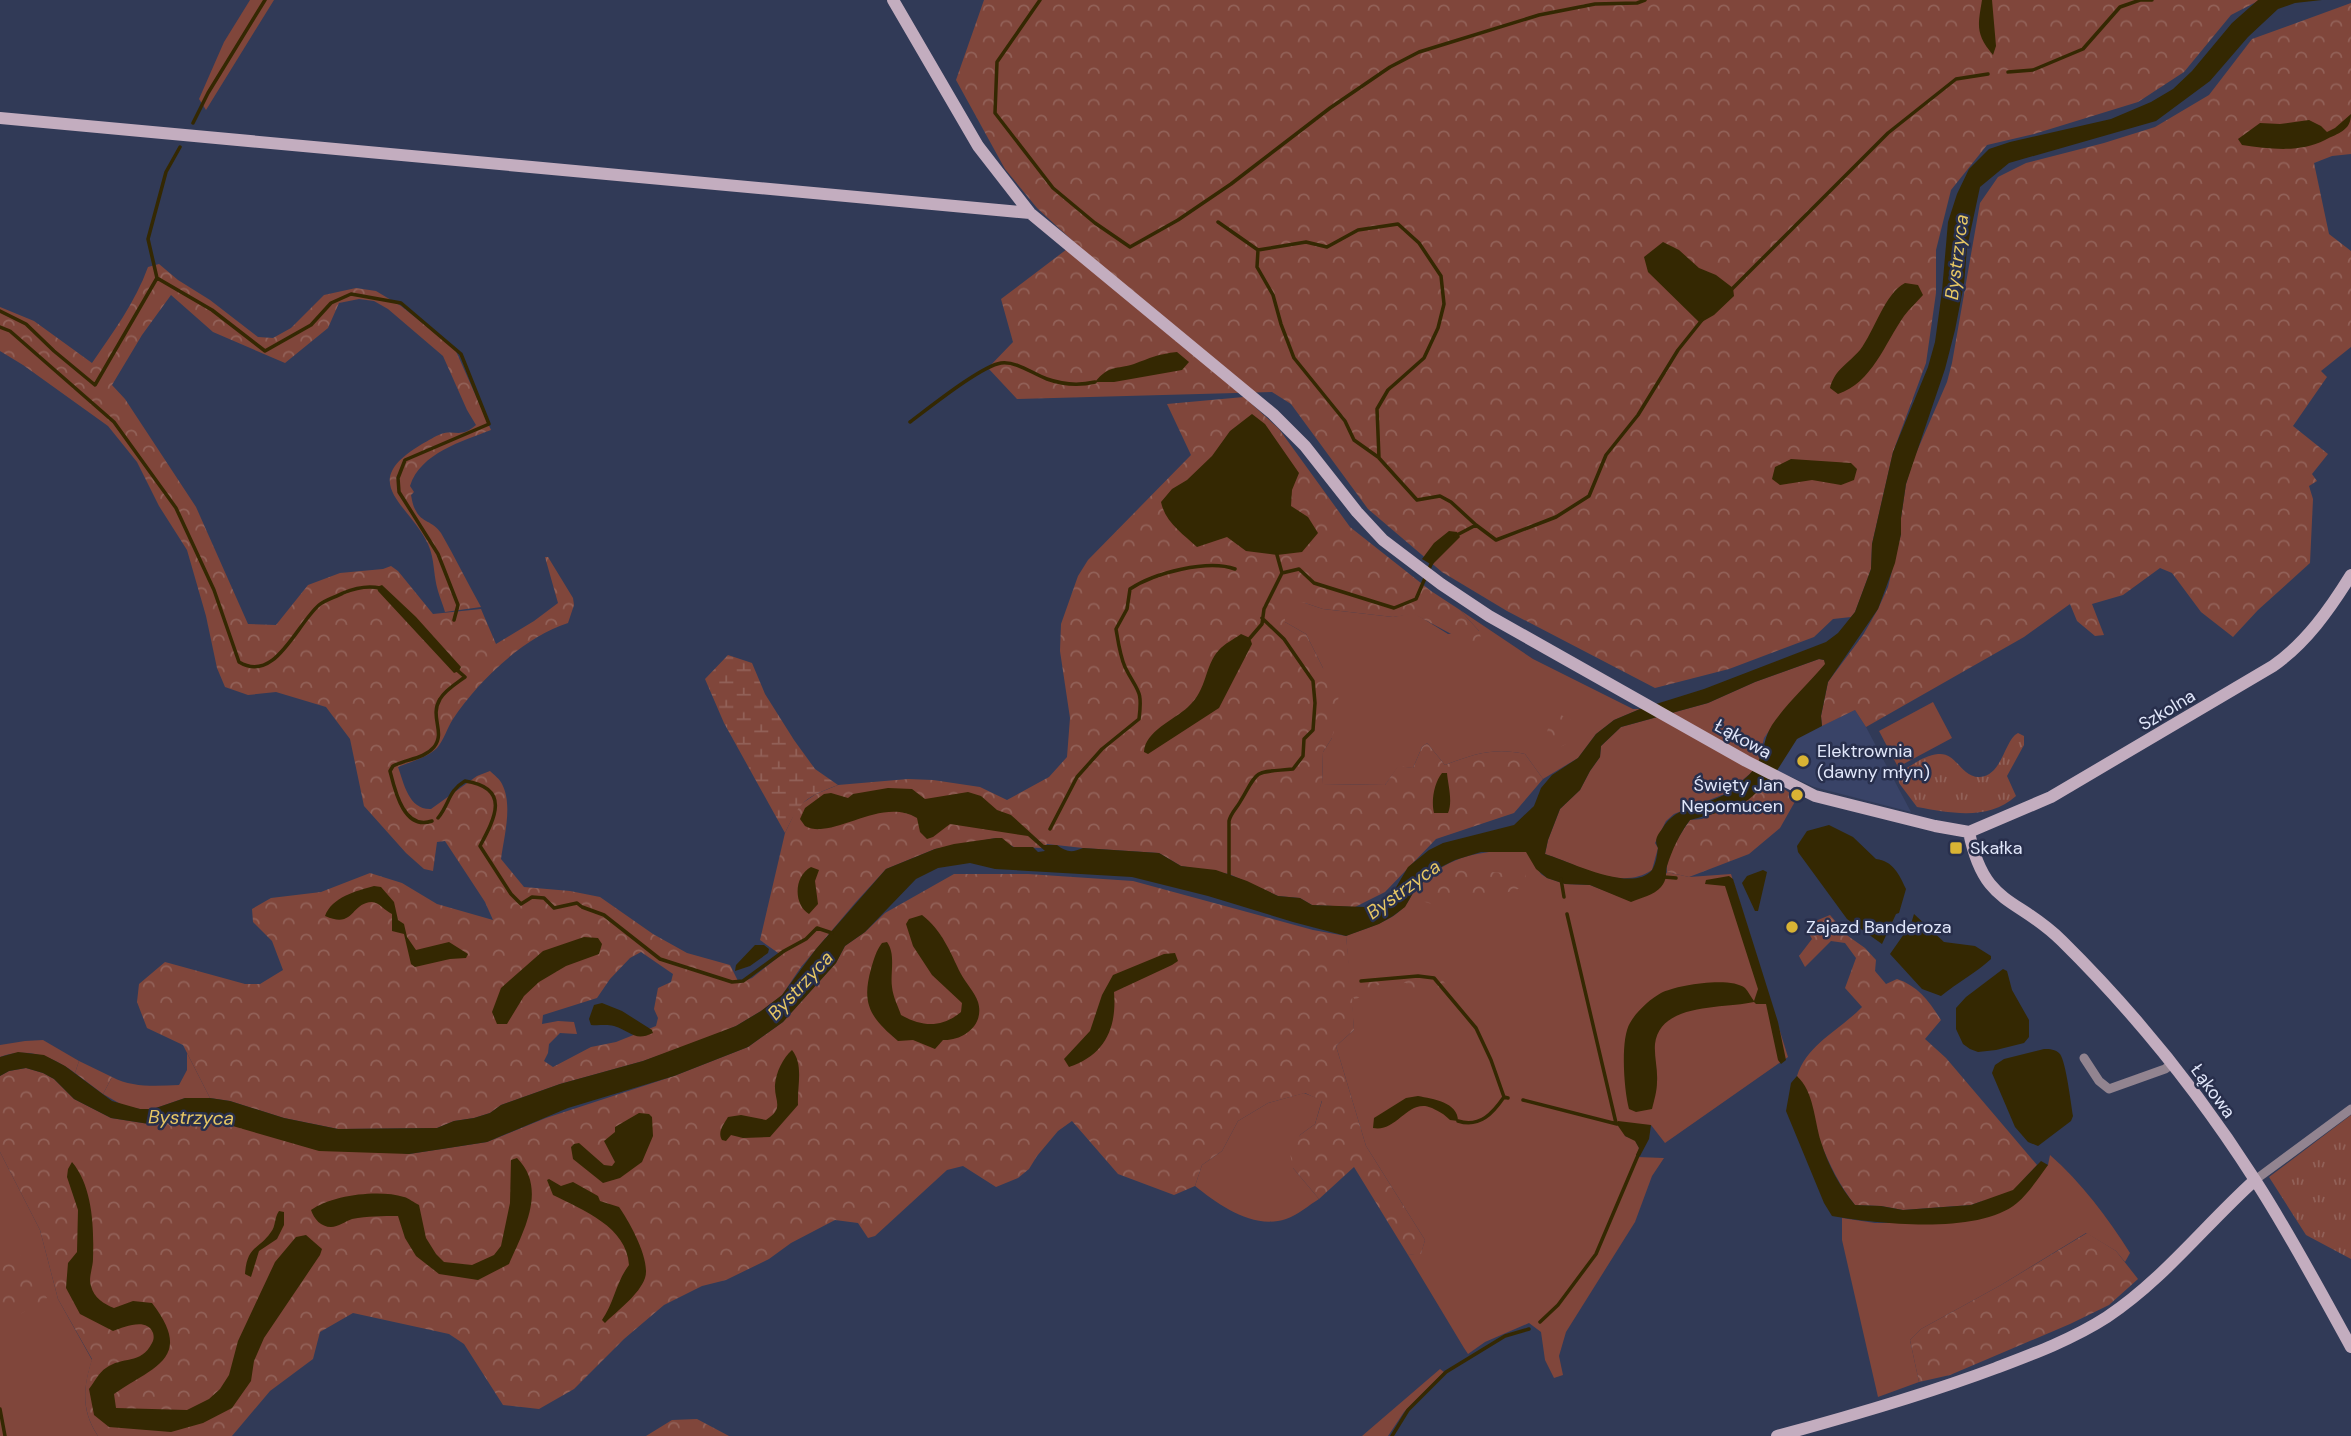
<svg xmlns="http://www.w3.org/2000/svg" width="2351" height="1436" font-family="'DM Sans',sans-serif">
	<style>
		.built { fill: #394367 }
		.grass { fill: #80463b }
		.forest { fill: url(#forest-crowns); fill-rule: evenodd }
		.wetland { fill: url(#wetland-marsh) }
		.park { fill: url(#park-tufts) }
		.water { fill: #342802; fill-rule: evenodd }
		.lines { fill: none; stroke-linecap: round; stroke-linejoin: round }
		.stream { stroke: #342802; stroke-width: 3.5 }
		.street { stroke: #928490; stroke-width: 9 }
		.secondary { stroke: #c3adbf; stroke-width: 12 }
		.poi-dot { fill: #d9b334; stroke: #282f4c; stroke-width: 2.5 }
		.labels { text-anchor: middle; stroke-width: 5; stroke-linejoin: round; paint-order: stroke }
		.street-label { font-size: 18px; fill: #e1e7fa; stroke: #282f4c }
		.poi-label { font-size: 18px; fill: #e1e7fa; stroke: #282f4c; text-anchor: start }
		.water-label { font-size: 19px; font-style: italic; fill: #e7c764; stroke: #282f4c }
	</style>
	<defs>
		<pattern id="forest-crowns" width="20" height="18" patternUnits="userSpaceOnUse" patternTransform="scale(1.75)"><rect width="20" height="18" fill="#80463b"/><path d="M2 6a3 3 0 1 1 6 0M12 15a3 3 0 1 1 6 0" fill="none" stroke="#926158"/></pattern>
		<pattern id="wetland-marsh" width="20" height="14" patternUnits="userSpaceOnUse" patternTransform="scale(1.75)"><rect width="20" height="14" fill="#80463b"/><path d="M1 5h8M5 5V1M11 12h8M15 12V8" fill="none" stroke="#926158"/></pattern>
		<pattern id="park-tufts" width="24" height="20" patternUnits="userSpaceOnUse" patternTransform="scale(1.75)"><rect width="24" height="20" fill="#80463b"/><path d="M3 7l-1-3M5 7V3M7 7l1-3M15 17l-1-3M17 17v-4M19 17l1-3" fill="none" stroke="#926158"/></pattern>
	</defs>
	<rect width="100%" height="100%" fill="#313a57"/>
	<path class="built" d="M1855 710 1866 727 1911 812 1814 787 1778 771 1756 728 1809 732Z"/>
	<path class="grass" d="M250 0H274L206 110 199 99 224 42Z
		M1284 603H1305L1323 609 1393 617 1414 613 1448 634 1479 631 1460 610 1533 659 1633 709H1640L1614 720 1596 734 1578 758 1543 779 1525 754C1494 747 1474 754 1445 765L1427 743 1422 747 1413 768 1398 767 1385 785 1322 784 1323 752 1332 738 1323 668 1306 634 1285 622Z
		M1819 659 1824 660 1826 664 1780 715 1764 738 1759 761 1752 772 1727 793 1674 814 1666 821 1655 843 1658 848 1652 870C1620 892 1577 864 1545 854L1548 840 1560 809 1580 790 1590 771 1600 757 1601 746 1621 727 1708 703 1755 682Z
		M1933 702 1952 738 1898 767 1879 731Z
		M1502 851 1527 852 1541 874 1547 878 1565 884 1590 885 1631 901 1658 889 1667 872 1689 877 1731 874 1788 1057 1665 1143 1651 1125 1625 1136 1635 1140 1639 1148 1637 1157 1664 1158 1652 1176 1635 1222 1566 1332 1559 1356 1563 1375 1554 1378 1545 1360 1541 1332 1529 1323 1485 1342 1468 1354 1464 1348 1408 1255 1421 1253 1425 1240 1366 1146 1336 1046 1354 1030 1346 936C1366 928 1389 923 1404 907 1409 902 1411 895 1416 889 1441 862 1466 853 1502 851Z
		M43 1040 79 1061 75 1073C52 1056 27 1047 0 1057V1045L25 1041Z
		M187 1053 210 1098H185L153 1109H140L124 1106 103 1094 112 1077C133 1088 156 1086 179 1085L187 1070Z
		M1304 1093 1322 1100 1315 1124 1300 1135 1293 1168 1319 1199C1309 1205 1298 1215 1286 1219 1253 1230 1219 1205 1195 1186L1202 1165 1222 1151 1238 1121 1268 1103Z
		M0 1152 40 1230 58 1299 92 1360C83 1388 81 1411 98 1436H0Z
		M2050 1155C2081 1182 2108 1218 2130 1253L2125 1262 2116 1251 2086 1233 2001 1285 1921 1329 1910 1340 1919 1382 1878 1397 1842 1240V1218L1875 1223H1942L2048 1165Z
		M1440 1369 1444 1372 1404 1412 1388 1436H1362Z"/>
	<path class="forest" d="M984 0H2260L2231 15 2184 72 2138 102 2034 134 1987 145 1951 190 1936 250V293L1926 363 1893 452 1872 544 1871 569 1855 612 1851 617 1833 619 1814 637 1729 669 1655 688 1507 611 1442 572 1368 509 1291 404 1272 392 1017 399 988 368 1013 342 1001 299 1075 243 1037 208 1005 169 956 80Z
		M2351 3V154L2332 156 2314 163 2329 234 2351 251V347L2321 371 2327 377 2293 426 2328 454 2312 474 2317 481 2309 486 2313 499 2310 563 2258 610 2233 637 2201 612 2172 573 2160 568 2123 595 2092 604 2104 635 2095 636 2077 621 2070 604 2024 637 1866 727 1855 710 1822 726 1821 716 1828 682 1863 635 1878 609 1888 587 1901 534V518L1906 484 1914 458 1947 382 1952 363 1980 203 1998 177 2026 163 2104 143 2155 127 2209 95 2252 39Z
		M159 264 178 280 210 300 258 337 273 338 291 328 324 295 356 288 376 291 401 306 455 349 491 430C463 441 420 453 410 486L414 492 411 495C412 500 413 507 416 511 421 522 433 521 441 533 455 557 467 582 481 607L445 612C443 605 440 598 438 591 433 575 435 559 428 544 407 501 357 483 422 444 428 441 435 436 441 434 455 429 460 439 476 425L467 410 443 356 388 309 374 301 359 299 339 303 328 328 285 363 213 332 171 295 142 335 112 385 125 399 196 507 248 624 276 625 308 585 340 573 383 569 391 566 398 571 433 614 481 609 496 644 534 621 558 603 545 557H548L573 598 574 605 568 623C524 637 478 681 453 719 447 728 444 740 437 748 428 757 410 762 398 767 404 784 409 810 431 809L477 776 490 771C494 775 500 779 502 784 513 805 504 837 501 859L524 887 570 891 600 897 653 934 687 953 730 965 739 983 752 978 781 955 760 940 785 833 798 806 816 794 838 785 908 779 933 780 980 787 1007 800 1049 777 1067 757 1070 718 1060 651 1061 624 1078 576 1088 560 1191 455 1167 404 1244 397 1279 429 1350 527 1431 591 1460 610 1479 631 1482 641 1481 650 1414 614 1393 617 1323 609 1305 603H1285V622L1306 634 1323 668 1340 681 1336 723 1332 738 1323 752 1322 784 1385 785 1398 766 1413 768 1422 747 1427 743 1445 765C1474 754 1494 747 1525 754L1543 779 1514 813 1436 839 1385 892 1355 907 1312 905 1300 898 1278 896 1229 874 1181 866 1159 853 1083 848 1047 844 1043 848 1014 847 996 838 935 849 886 869 855 903 801 967 782 995 761 1011 736 1026 703 1040 643 1061 560 1084 501 1105 490 1113 474 1118 454 1121 437 1128 338 1129 284 1118 230 1101 210 1098 183 1045 147 1028 137 1002 139 984 165 962 245 984H260L283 970 272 941 253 922 252 909 271 898 321 892 370 873 402 883 437 904 493 920 485 902 445 841 437 842 433 871 424 869 406 853 364 806 350 739 326 707 276 692 248 695 225 687 217 668 206 616 187 550 159 506 137 462 108 426 23 365 0 351V307L34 321 92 363C113 332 135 303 148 267ZM641 952 673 974 671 982 658 988 654 1009 658 1018 656 1026 616 1042 591 1047 553 1067 544 1061 548 1053 549 1044 560 1033 577 1034 574 1022 558 1021 542 1024 543 1015 597 998 610 979 630 958Z
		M1557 713 1573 721V733L1570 742 1560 747 1553 757C1541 747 1545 741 1548 728L1543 723 1545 719Z
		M1771 780 1797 798 1780 828 1749 854 1689 877 1667 872C1665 857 1681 833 1690 820L1702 819 1764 788Z
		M1445 870C1472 870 1498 873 1525 874L1528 886 1499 895H1467L1435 905 1415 899Z
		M954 874H1028L1133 881 1313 930 1346 936 1352 992C1373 974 1426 960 1446 984L1440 994 1419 995 1406 983 1380 984 1355 1000 1352 995 1354 1030 1336 1046 1366 1146 1425 1240 1421 1254 1408 1255 1354 1167 1319 1199 1293 1168 1290 1153 1300 1135 1315 1124 1322 1101 1305 1093 1268 1103 1238 1121 1222 1151 1202 1165 1195 1186 1174 1195 1118 1174 1072 1121 1058 1131 1037 1156 1029 1169 1018 1178 996 1187 963 1166 947 1170 875 1236 868 1238 858 1223 835 1220 791 1243 769 1259 726 1280 702 1286 664 1305 624 1339 574 1389 539 1409 503 1405 464 1344 449 1334 353 1313 320 1332 313 1359 270 1391 232 1436H98C81 1410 83 1388 92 1359L58 1299 40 1230 0 1152V1076L9 1071 26 1068 43 1073 54 1079 74 1099 111 1118 149 1124 212 1120 244 1128 409 1154 487 1142 546 1118 674 1076 748 1047 783 1022 836 963 845 946 865 932 885 913Z
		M1830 915 1848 936 1865 948 1876 960 1875 971 1886 984 1897 979C1918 986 1929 1001 1941 1020L1925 1039 1946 1058 2037 1165 2013 1190 1971 1205 1903 1210 1881 1206 1855 1205C1825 1167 1813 1120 1797 1076 1807 1044 1840 1030 1862 1007L1845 988 1856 958 1845 943 1831 941 1805 967 1799 956 1812 939 1807 930 1813 922Z
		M79 1061 112 1077 103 1094 75 1073Z
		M2087 1233 2116 1251 2138 1279 2109 1305 2070 1324 1950 1375 1919 1382 1910 1340 1921 1329 2001 1285Z
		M0 1237 4 1246 22 1256 47 1298 2 1325 0 1320Z
		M697 1419 729 1436H646L672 1420Z"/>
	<path class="wetland" d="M728 655 752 663 765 694 794 740 815 769 838 785C804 798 801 800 785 833L724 723 705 679Z"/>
	<path class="park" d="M2018 733 2024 736V745L2007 776 2016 796C1988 821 1951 813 1917 807L1899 783 1898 773C1910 767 1924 755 1938 754 1957 752 1961 778 1980 777 2003 775 2004 740 2018 733Z
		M2351 1115V1259L2306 1235 2269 1177Z"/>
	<path class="water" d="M1982 0H1992L1996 46 1993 55C1975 34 1978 25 1982 0Z
		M2258 0H2322L2295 3 2278 9 2248 37 2210 81 2156 121 2009 163 1980 187 1967 248 1964 284 1955 330 1945 369 1906 484 1901 518V534L1895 563 1878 609 1828 682 1821 716 1822 726 1797 739 1771 780 1748 800 1728 810 1690 820C1680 833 1672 850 1667 866 1665 873 1668 879 1661 887 1654 895 1641 898 1631 902L1590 885 1565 884 1547 878 1536 869 1526 852H1481L1455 860 1433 871 1413 893 1405 907 1393 916 1379 924 1346 936 1293 922 1208 896 1132 877 995 869 970 863 938 868 916 879 865 932 845 946 836 963 783 1022 748 1047 674 1076 568 1108 487 1142 442 1149 409 1154 319 1151 212 1120 149 1124 111 1118 74 1099 54 1079 43 1073 26 1068 9 1071 0 1076V1057L18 1052 44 1055 65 1066 112 1101 140 1109H153L185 1098H210L230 1101 284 1118 338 1129 437 1128 454 1121 474 1118 490 1113 501 1105 560 1084 643 1061 736 1026 761 1011 782 995 816 949 886 869 935 849 954 844 996 838H1002L1013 847H1033L1038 852 1045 851 1028 836 950 824 933 837 927 839 920 832 917 818C880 796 833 841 805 826L800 819 805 808 824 794 831 793 848 798 853 794 888 788 912 789 925 799 968 792 981 796 997 810 1011 815 1044 845H1057C1066 852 1072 853 1083 848L1159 853 1181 866 1216 870 1247 881 1278 896 1300 898 1312 905 1365 907 1381 905 1392 894 1408 867 1429 850 1443 843 1514 825 1534 806 1541 788 1552 775 1578 758 1596 734 1614 720 1640 709 1704 689 1826 642 1838 633 1855 612 1871 569 1872 544 1893 452 1928 367 1935 342 1942 291 1948 222 1957 194 1969 169 1989 149 2010 142 2111 119 2151 102 2173 89 2192 71 2232 23ZM1819 659 1824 660 1825 664C1808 684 1787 703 1772 725 1764 738 1765 746 1759 760 1754 773 1741 782 1730 791 1708 807 1677 803 1662 829 1657 836 1654 840 1658 848 1657 855 1656 864 1652 870 1632 894 1569 861 1545 854L1548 840 1560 809 1580 790 1590 771 1600 757 1601 746 1621 727 1708 703 1755 682Z
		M2351 114C2351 131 2338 133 2325 140 2299 153 2271 149 2242 145L2238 139 2260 123 2280 124 2309 120 2321 126 2327 132 2335 128Z
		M1663 242 1679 250 1699 268 1716 275 1733 288 1734 296 1714 315 1700 323 1648 272 1644 257Z
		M1905 283 1918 285 1923 295C1917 302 1910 308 1904 316 1885 343 1872 383 1838 394L1830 388C1835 369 1848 364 1860 350 1874 332 1885 293 1905 283Z
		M1177 352 1189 362 1182 370 1114 382H1095C1110 364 1116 370 1134 364 1150 358 1158 354 1177 352Z
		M1252 414 1265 424 1299 473 1292 490 1291 506 1308 517 1318 533 1302 552 1277 555 1246 551 1227 537 1197 547C1183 534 1165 522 1161 502L1172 489 1187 480 1212 456 1230 431Z
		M1791 459 1851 463 1857 469 1854 480 1841 485 1812 480 1780 485 1772 479 1775 467Z
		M1449 531 1457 532 1460 537 1432 565 1422 559 1434 543Z
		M382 585 416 617 461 667 459 671 454 673 378 591 377 587Z
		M1241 634 1250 638 1252 644 1219 708 1148 754 1144 752C1145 731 1174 720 1188 707 1208 689 1204 666 1219 650 1224 644 1234 639 1241 634Z
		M1442 773H1447C1448 785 1453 801 1448 813H1434C1431 801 1434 783 1442 773Z
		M1829 825 1853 837 1876 859C1893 861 1899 874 1906 889L1899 913 1896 914 1882 944 1847 919 1798 852 1797 846 1807 831Z
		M811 867 819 870 815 881 818 904 809 914C793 904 794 876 811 867Z
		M1763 870 1767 872 1758 911H1755L1742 883 1747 876Z
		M1729 876 1733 879 1778 1022 1786 1060 1781 1064 1778 1060 1766 1004H1756L1754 1002C1724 1009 1660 1002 1655 1044 1654 1057 1658 1069 1657 1082 1657 1091 1654 1101 1652 1109L1636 1112 1629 1109C1624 1091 1620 1039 1630 1023 1636 1012 1650 999 1661 993 1676 985 1731 976 1745 988 1748 991 1751 997 1754 1001L1758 989 1725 886 1705 884 1706 880Z
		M374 886 381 887 394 902 398 920 404 924 407 937 416 950 449 942 468 954 466 958 450 959 415 967 411 964 404 934 392 931V914C385 911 379 902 372 902 350 903 355 929 325 916 332 897 356 891 374 886Z
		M1914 914 1944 942 1975 946 1991 956V959C1977 972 1957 983 1941 996L1922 989 1890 954 1911 924Z
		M922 915C942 930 950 952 961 974 966 983 975 993 978 1002 985 1025 963 1041 943 1040L935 1049 913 1040 898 1041C871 1018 861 1005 871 969 874 959 876 951 882 943L887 942C896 954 890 973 892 987 893 997 898 1006 901 1015 922 1027 942 1028 961 1012L962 1003 932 975 913 946 906 924 909 919Z
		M584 937 598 938 602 944 599 954 566 966 539 982 524 996 507 1024H497L492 1012 501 988 543 951Z
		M755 945H764L769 949 768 953 750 966 735 971 736 965Z
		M1175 953 1178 961 1172 965 1114 992C1117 1028 1105 1055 1069 1067L1064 1059 1090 1031 1102 995 1113 975 1164 954Z
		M2003 969 2007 971 2012 990 2029 1020V1037L2024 1043 1996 1050 1978 1052 1970 1049 1963 1044 1956 1029V1008L1966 997Z
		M602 1003 622 1011 652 1030 653 1033C634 1042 631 1031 614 1026 606 1024 599 1026 591 1025L589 1019 594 1005Z
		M2044 1049C2050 1049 2055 1049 2060 1054 2066 1062 2071 1104 2073 1116L2071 1121 2038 1146 2028 1142 2015 1127 1992 1073 1995 1065 2004 1059Z
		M792 1050C804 1065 797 1086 798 1105L770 1137 743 1138 731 1135 726 1141 722 1140C717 1132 724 1124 728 1117L741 1115 766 1120C785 1108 774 1101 775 1085 776 1072 783 1058 792 1050Z
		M1797 1076C1814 1092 1814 1119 1821 1142 1828 1165 1840 1187 1855 1205L1881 1206 1903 1210 1971 1205 2013 1190 2041 1161 2048 1165C2039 1177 2029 1193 2017 1203 1979 1235 1879 1224 1832 1216L1824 1203 1786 1111 1791 1083Z
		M1418 1096C1433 1099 1458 1102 1458 1121L1450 1120C1444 1114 1440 1112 1432 1108 1408 1097 1397 1133 1373 1128L1374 1118 1406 1098Z
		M639 1113 649 1114 652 1117 653 1136 642 1162 620 1178 603 1183 573 1159 571 1147 574 1144 579 1143 604 1165 612 1166 615 1162 604 1141 615 1132V1127Z
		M1618 1121 1651 1125 1649 1139 1640 1156 1636 1155 1639 1148 1635 1141 1625 1136 1616 1123Z
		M517 1158C548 1189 523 1232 509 1264L478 1280 439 1274 416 1256 405 1238 398 1216C382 1216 368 1216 352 1219 346 1221 338 1227 331 1227 321 1227 314 1219 311 1210 332 1195 379 1189 404 1197 409 1198 414 1203 419 1205L426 1238 436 1254 444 1262 472 1265 494 1255 501 1246 510 1203 511 1160Z
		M72 1162C93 1187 94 1228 93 1259 93 1267 88 1279 91 1286 94 1298 104 1304 114 1308L133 1301 152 1303C194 1358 155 1366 114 1394L116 1408 187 1410 209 1399 220 1389 229 1375 238 1341 275 1262 296 1237 306 1235 322 1249 320 1255 264 1338 254 1361 251 1381 232 1408 203 1423 171 1432 109 1427 94 1415 89 1389C94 1383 99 1372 106 1368 122 1356 141 1365 152 1343 154 1340 154 1336 153 1333 147 1317 124 1327 113 1331L80 1314 66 1288 68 1263 77 1252 78 1210 67 1177 68 1169Z
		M549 1179 561 1186 573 1182 598 1196 600 1201 619 1207C629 1221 651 1260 645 1278 639 1295 618 1310 605 1323L602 1320C614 1303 616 1282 629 1265 627 1227 583 1210 553 1195L547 1180Z
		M279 1211 284 1212V1225L277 1239 259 1251 251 1277 245 1274C247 1245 259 1250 271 1232 276 1226 274 1218 279 1211Z"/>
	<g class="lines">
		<path class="stream" d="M1040 0 997 62 995 113 1053 188 1095 223 1130 247 1178 220 1231 184 1330 108 1390 67 1419 52 1539 15 1595 4 1637 3 1645 0
			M2008 72 2033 70 2083 49 2120 7 2140 0H2152
			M193 123 208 93 265 0
			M180 147 166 172 148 239 157 278 212 310 265 351 311 325 331 303 351 294 401 303 461 354 489 424 405 460 398 478 399 492 438 554 458 605 454 620
			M1218 222 1258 250 1306 242 1327 247 1358 230 1398 224 1419 243 1441 276 1444 304 1438 328 1424 358 1388 390 1377 409 1379 458 1417 500 1440 496 1451 502 1476 525
			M1258 250 1257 267 1273 295 1281 324 1294 358 1345 421 1354 440 1378 457
			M1732 289 1888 133 1956 79 1988 74
			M0 311 26 324 54 351 95 385 157 278
			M0 327 10 331 114 422 176 508 214 590 239 662C275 684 296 625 319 605 325 600 336 597 343 593 355 588 367 585 380 588
			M910 422C929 408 981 366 1001 363 1017 361 1033 374 1047 379 1064 385 1078 386 1095 382
			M1455 536 1476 525 1496 540 1556 517 1589 496 1606 455 1638 415 1678 350 1702 320
			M1277 555 1282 573 1299 569 1314 583 1394 608 1416 599 1432 562
			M1250 638 1262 624 1264 609 1282 573
			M438 818C450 803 448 791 465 781 511 788 495 818 480 846L511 894 521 904 532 897 544 898 554 908 577 903 582 907 604 915 660 959 732 982 743 981 784 951 806 939 817 928 832 933
			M432 821C404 831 395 791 390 771L393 766C406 759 424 759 434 747 446 732 429 717 440 699 445 690 457 683 465 677L457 670
			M1050 829 1077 777 1102 749 1139 719C1143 688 1137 692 1125 667 1120 656 1118 641 1116 629L1127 609 1130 589C1154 573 1208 559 1235 569
			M1229 876V821C1231 813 1236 809 1240 802 1260 768 1252 773 1293 769L1303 756 1304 739 1313 730 1315 703 1313 681 1284 639 1262 618
			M1664 877 1676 878
			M1561 879 1564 897
			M1567 914 1616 1123
			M1361 981 1418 976 1434 978 1476 1028 1491 1060 1504 1097 1508 1098
			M1523 1100 1617 1124
			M1458 1121C1480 1128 1493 1113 1504 1097
			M1540 1322 1558 1305 1596 1254 1639 1153
			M0 1409 5 1436
			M1392 1436 1408 1410 1446 1372 1505 1336 1529 1329"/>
		<path class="street" d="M2084 1058 2099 1081 2109 1089 2165 1069 2172 1064
			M2255 1180 2351 1109"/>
		<path class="secondary" d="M893 0 978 146 1030 213 1273 414 1305 446 1357 512 1383 540 1441 584 1489 616 1746 761 1815 796 1935 826 1969 832 2051 797 2273 666C2306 643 2330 609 2351 575
			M0 118 1030 213
			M1969 832C1984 907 2017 896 2062 941 2135 1013 2200 1094 2255 1180 2290 1234 2320 1291 2351 1347
			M1777 1436C1851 1416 1924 1395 1996 1368 2033 1354 2073 1339 2107 1317 2164 1279 2205 1225 2255 1180"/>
	</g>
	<g class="poi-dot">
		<circle cx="1803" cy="761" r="7"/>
		<circle cx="1797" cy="795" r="7"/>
		<rect x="1949" y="841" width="14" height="14" rx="3.5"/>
		<circle cx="1792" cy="927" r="7"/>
	</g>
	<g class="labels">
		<g class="street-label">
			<text transform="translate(2167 710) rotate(-31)" y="6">Szkolna</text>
			<text transform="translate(1743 739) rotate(29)" y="6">Łąkowa</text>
			<text transform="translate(2213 1091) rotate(54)" y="6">Łąkowa</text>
		</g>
		<g class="poi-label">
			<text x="1817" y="757">Elektrownia<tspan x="1817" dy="21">(dawny młyn)</tspan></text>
			<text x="1783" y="791" text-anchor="end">Święty Jan<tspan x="1783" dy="21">Nepomucen</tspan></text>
			<text x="1970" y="854">Skałka</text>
			<text x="1806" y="933">Zajazd Banderoza</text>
		</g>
		<g class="water-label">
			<text transform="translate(1956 257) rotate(-83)" y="7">Bystrzyca</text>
			<text transform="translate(1403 889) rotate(-36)" y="7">Bystrzyca</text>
			<text transform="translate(800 985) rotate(-47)" y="7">Bystrzyca</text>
			<text transform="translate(191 1117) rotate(1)" y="7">Bystrzyca</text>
		</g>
	</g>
</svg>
